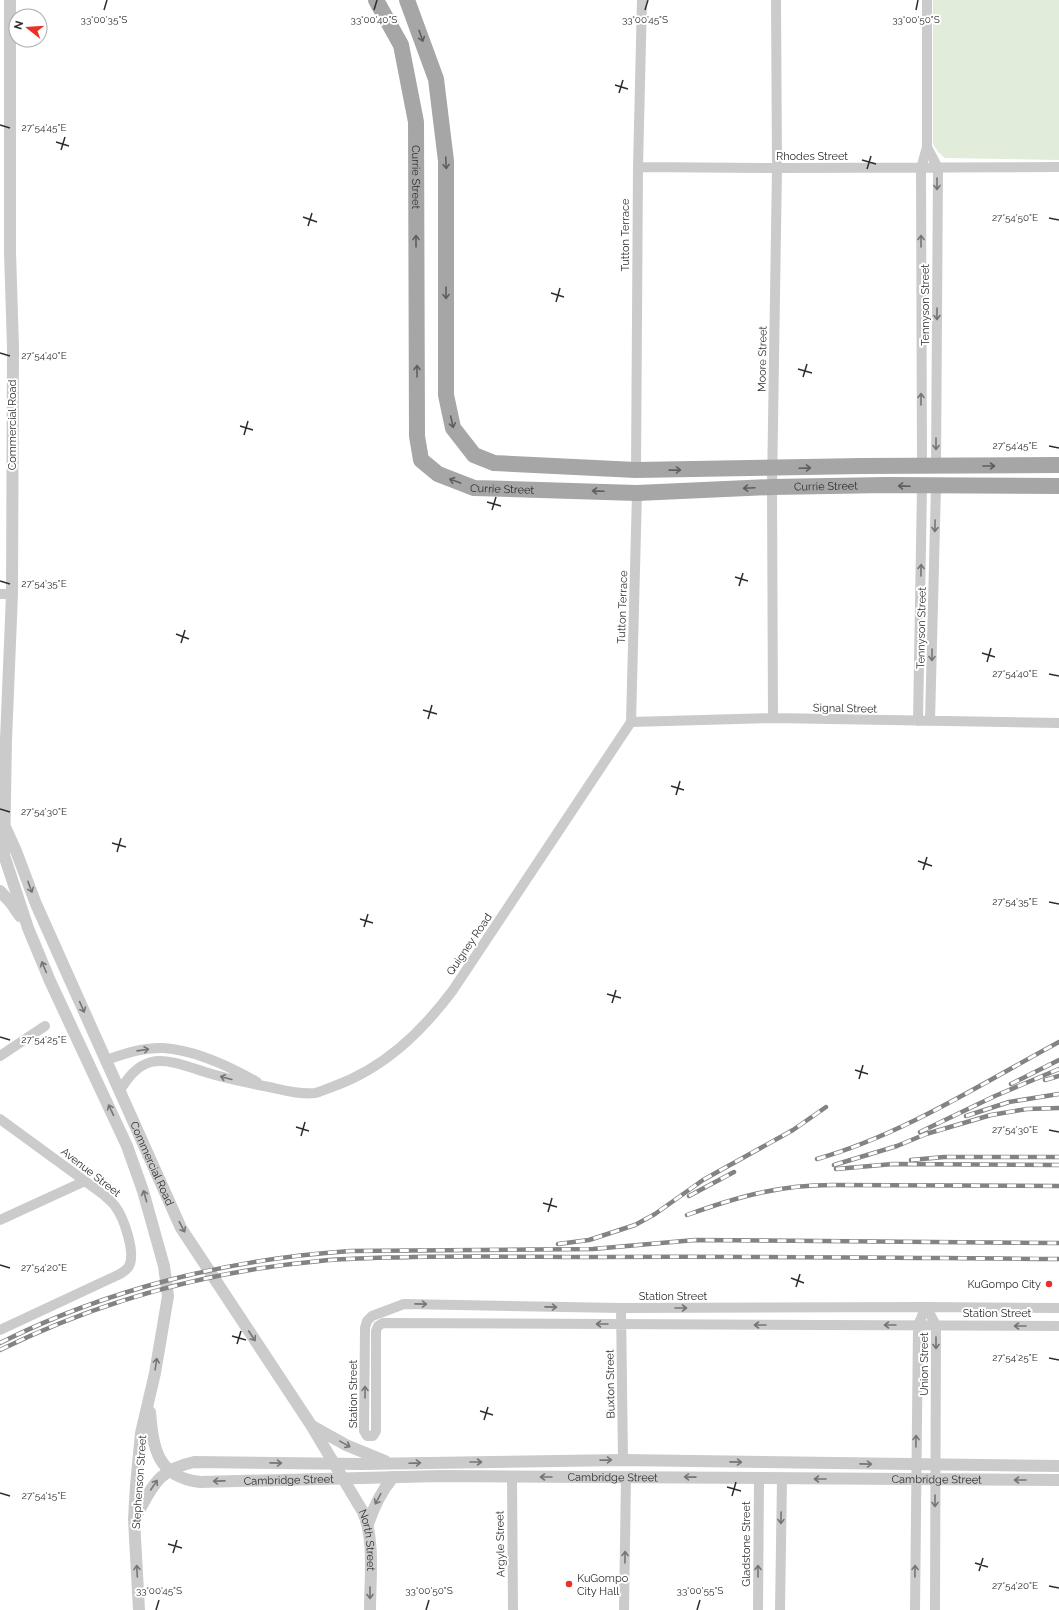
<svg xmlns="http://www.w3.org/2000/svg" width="1059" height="1610" font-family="Raleway,sans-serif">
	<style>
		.green { fill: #e2ecdb }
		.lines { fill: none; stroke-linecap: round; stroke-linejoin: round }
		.minor { stroke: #cbcbcb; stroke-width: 10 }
		.tertiary { stroke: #cbcbcb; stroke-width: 12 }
		.primary { stroke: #a6a6a6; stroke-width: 16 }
		.rail-casing { stroke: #838383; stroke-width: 4.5 }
		.rail { stroke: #fff; stroke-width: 3; stroke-dasharray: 9; stroke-linecap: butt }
		.oneway { stroke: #5e5e5e }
		.oneway2 { stroke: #757575 }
		.ticks { fill: none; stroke: #2e2e2e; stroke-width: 1.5 }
		.poi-dot { fill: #ec3029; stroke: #fff; stroke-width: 1.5 }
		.labels { text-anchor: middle; stroke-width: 4; stroke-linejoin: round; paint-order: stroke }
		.street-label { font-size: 11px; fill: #2e2e2e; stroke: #fff }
		.poi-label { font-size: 11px; fill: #2e2e2e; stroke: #fff; text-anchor: end }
		.ticks-label { font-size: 10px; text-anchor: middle; fill: #2e2e2e; stroke: #fff; stroke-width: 4; stroke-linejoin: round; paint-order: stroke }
	</style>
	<rect width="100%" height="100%" fill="#fff"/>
	<path class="green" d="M933 0H1059V160L945 158 938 152 933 144Z"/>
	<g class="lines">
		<path class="minor" d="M927 147 938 168 936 466
			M638 167 777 168 1059 167
			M922 466 921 168 927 147V0
			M636 470 638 167 642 0
			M0 594H12
			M773 718 772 487 777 168 776 0
			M918 721 922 487
			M930 721 936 487
			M631 722 773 718 1059 723
			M631 722 637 493
			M0 1056 45 1026
			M106 1060C124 1054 143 1047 163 1048 196 1050 229 1066 257 1082
			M120 1090C128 1078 136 1066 151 1062 168 1058 189 1067 205 1072 224 1078 243 1082 264 1086 280 1089 298 1095 315 1093 320 1092 326 1089 332 1087 383 1069 421 1033 453 990L631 722
			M0 1119 104 1195C108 1199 112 1202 115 1206 124 1218 136 1253 129 1266 127 1270 123 1272 120 1274L0 1330
			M0 1220 85 1181
			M926 1307 936 1325 935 1610
			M621 1308 623 1460
			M1059 1308 926 1307 621 1308 404 1304 372 1316 367 1321 365 1328 364 1431 367 1436H373L376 1431V1331L378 1326 383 1323 1059 1326
			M512 1477 513 1610
			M624 1610 626 1477
			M758 1610 759 1478
			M780 1610 782 1479
			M915 1610 918 1325 926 1307"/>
		<g class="tertiary">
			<path d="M10 0V252L13 347 12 594 6 740 4 855 28 928 50 981 127 1146 143 1191 164 1266 168 1296 155 1373 141 1433 136 1485 134 1519 139 1610"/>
			<path id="s1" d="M6 829 16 851 36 904 181 1228 311 1425 363 1512C375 1539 370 1580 370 1610"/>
			<path d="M0 891 11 903 20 916"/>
			<path id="s2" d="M150 1412C153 1448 157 1477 200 1482L440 1476 1059 1480"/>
			<path d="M312 1426 346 1445 385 1461"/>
			<path d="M136 1516C153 1486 157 1470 194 1462L362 1464 623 1460 1059 1466"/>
			<path d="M368 1524C374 1506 381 1492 393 1477"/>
		</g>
		<g class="primary">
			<path id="s3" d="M376 0 401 45 416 122 417 436 421 460 438 474 474 488 637 493 772 487 886 485 1059 486"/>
			<path d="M407 0 436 79 446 161V395L453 428 474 455 494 463 636 470 862 466 1059 465"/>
		</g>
		<g class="rail-casing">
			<path id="rail" d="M1045 1080 1059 1076
				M1011 1084 1059 1060
				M966 1116 1009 1102 1059 1094
				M920 1132 995 1096 1059 1069
				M817 1159C902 1135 981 1084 1059 1042
				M911 1160 944 1157H1059
				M834 1165 897 1146 926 1134 991 1115 1027 1109 1059 1108
				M836 1169 893 1164 1059 1165
				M689 1196 734 1172
				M687 1215C737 1197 778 1185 832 1185L1059 1186
				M558 1244 589 1240 635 1225 655 1214 703 1180 793 1130 826 1107
				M0 1343C108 1289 229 1259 350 1251L593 1249 695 1240 1059 1243
				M0 1350C100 1301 209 1271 320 1261 351 1258 381 1258 412 1257 475 1256 538 1257 601 1257 753 1256 906 1258 1059 1259"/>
		</g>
		<use href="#rail" class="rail"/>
	</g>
	<defs><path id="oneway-shaft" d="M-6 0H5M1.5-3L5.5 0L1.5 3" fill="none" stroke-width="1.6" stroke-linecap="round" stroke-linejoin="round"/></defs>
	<g class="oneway">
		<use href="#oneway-shaft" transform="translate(421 36) rotate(71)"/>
		<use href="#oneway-shaft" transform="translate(446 163) rotate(87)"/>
		<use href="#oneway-shaft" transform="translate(416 241) rotate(-90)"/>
		<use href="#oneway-shaft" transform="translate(446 293) rotate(90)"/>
		<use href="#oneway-shaft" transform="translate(417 371) rotate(-90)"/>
		<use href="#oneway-shaft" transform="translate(452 422) rotate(77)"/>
		<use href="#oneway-shaft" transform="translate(989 466)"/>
		<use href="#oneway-shaft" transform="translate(805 468) rotate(-2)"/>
		<use href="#oneway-shaft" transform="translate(675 470) rotate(-1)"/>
		<use href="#oneway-shaft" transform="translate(455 481) rotate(-160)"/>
		<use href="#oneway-shaft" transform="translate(904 486) rotate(-178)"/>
		<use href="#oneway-shaft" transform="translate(749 488) rotate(177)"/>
		<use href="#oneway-shaft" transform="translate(598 491) rotate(-178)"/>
	</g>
	<g class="oneway2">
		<use href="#oneway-shaft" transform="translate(937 184) rotate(90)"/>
		<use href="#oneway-shaft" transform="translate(921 241) rotate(-90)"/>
		<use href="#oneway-shaft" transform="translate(937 314) rotate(90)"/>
		<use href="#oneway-shaft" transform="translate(921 399) rotate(-90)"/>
		<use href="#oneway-shaft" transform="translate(936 444) rotate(90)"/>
		<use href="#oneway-shaft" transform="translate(935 526) rotate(91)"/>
		<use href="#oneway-shaft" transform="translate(921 570) rotate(-89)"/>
		<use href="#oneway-shaft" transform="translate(932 655) rotate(91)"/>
		<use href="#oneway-shaft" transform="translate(30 887) rotate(70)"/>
		<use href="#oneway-shaft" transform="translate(44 967) rotate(-113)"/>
		<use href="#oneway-shaft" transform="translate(82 1007) rotate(66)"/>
		<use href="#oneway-shaft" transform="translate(143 1050) rotate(-8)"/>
		<use href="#oneway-shaft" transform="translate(226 1078) rotate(-165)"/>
		<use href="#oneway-shaft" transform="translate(111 1110) rotate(-115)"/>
		<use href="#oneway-shaft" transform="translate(145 1196) rotate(-106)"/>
		<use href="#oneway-shaft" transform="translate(182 1227) rotate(62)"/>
		<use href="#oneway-shaft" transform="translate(421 1304) rotate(1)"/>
		<use href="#oneway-shaft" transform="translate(551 1307) rotate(1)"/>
		<use href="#oneway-shaft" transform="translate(681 1308)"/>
		<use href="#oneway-shaft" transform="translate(602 1324) rotate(-180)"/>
		<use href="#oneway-shaft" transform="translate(760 1325) rotate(-180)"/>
		<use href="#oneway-shaft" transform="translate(890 1325) rotate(-180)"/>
		<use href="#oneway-shaft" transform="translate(1020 1326) rotate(180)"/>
		<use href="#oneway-shaft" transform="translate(252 1336) rotate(57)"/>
		<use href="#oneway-shaft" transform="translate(936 1343) rotate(90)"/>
		<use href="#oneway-shaft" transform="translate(156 1364) rotate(-81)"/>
		<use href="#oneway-shaft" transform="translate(365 1392) rotate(-90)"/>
		<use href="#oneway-shaft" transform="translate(916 1441) rotate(-89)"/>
		<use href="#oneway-shaft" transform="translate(345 1444) rotate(29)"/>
		<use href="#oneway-shaft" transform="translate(606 1460) rotate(-1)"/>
		<use href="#oneway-shaft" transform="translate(476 1462)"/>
		<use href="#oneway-shaft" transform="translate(736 1462) rotate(1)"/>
		<use href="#oneway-shaft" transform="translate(276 1463) rotate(1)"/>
		<use href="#oneway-shaft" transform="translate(415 1463) rotate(-2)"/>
		<use href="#oneway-shaft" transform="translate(866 1464) rotate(1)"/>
		<use href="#oneway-shaft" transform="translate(546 1477) rotate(180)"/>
		<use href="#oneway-shaft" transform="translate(690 1477) rotate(-179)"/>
		<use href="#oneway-shaft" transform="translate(820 1479) rotate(-180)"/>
		<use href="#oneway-shaft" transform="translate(1020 1480) rotate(180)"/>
		<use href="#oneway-shaft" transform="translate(219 1481) rotate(179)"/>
		<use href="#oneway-shaft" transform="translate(154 1485) rotate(-56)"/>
		<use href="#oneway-shaft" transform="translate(378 1499) rotate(118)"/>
		<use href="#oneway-shaft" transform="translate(935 1501) rotate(90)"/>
		<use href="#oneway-shaft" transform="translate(781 1518) rotate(91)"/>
		<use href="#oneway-shaft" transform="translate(625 1557) rotate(-89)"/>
		<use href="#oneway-shaft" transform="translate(137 1571) rotate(-93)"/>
		<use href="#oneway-shaft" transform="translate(758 1571) rotate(-90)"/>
		<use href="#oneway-shaft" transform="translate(915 1571) rotate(-89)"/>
		<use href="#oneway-shaft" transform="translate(370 1593) rotate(90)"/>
	</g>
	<path class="ticks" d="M104 10 107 0M374 10 377 0M645 10 648 0M916 10 918 0M615 85 628 89M619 93 623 80M0 125 10 128M56 142 69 146M61 150 65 137M862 160 876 164M867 169 871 156M303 217 317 222M1049 218 1059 220M308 226 312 213M551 293 564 297M556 302 560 288M0 353 10 356M798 369 812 373M803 377 807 364M240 426 253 430M244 435 248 421M1049 446 1059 448M487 502 501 506M492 510 496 497M735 577 748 581M0 581 10 584M739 586 743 573M176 634 189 639M181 643 185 630M982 653 995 657M987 662 991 648M1049 674 1059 676M423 710 437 714M428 719 432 705M671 786 684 790M676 795 680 781M0 809 10 812M112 843 126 847M117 852 121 838M918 861 932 866M923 870 927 857M1049 902 1059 904M360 919 373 923M364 927 368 914M607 994 621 998M612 1003 616 990M0 1037 10 1040M855 1070 868 1074M859 1079 863 1065M296 1127 309 1131M1049 1130 1059 1132M301 1136 305 1122M543 1203 557 1207M548 1212 552 1198M0 1265 10 1268M791 1278 804 1283M796 1287 800 1274M232 1336 246 1340M237 1344 241 1331M1049 1358 1059 1360M480 1411 493 1415M484 1420 488 1407M727 1487 741 1491M0 1493 10 1496M732 1496 736 1482M168 1544 182 1548M173 1553 177 1540M975 1563 988 1567M979 1571 983 1558M1049 1586 1059 1588M156 1610 159 1600M426 1610 429 1600M697 1610 700 1600"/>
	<g class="poi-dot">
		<circle cx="1049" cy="1284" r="4"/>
		<circle cx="569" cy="1584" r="4"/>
	</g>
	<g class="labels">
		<g class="street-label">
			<text x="812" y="160">Rhodes Street</text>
			<text dy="4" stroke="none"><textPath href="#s3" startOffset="185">Currie Street</textPath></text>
			<text transform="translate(625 235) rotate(-90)" y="4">Tutton Terrace</text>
			<text transform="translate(925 305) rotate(-90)" y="4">Tennyson Street</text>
			<text transform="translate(762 359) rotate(-89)" y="4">Moore Street</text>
			<text transform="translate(12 425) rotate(-90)" y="4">Commercial Road</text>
			<text dy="4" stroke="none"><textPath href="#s3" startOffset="881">Currie Street</textPath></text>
			<text dy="4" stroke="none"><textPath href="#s3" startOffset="557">Currie Street</textPath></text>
			<text transform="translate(622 607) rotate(-88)" y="4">Tutton Terrace</text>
			<text transform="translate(921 628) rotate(-89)" y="4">Tennyson Street</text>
			<text transform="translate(845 708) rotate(1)" y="4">Signal Street</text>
			<text transform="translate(469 944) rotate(-56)" y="4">Quigney Road</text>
			<text dy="4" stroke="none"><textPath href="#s1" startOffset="365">Commercial Road</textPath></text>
			<text transform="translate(91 1172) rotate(38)" y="4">Avenue Street</text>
			<text x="673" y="1300">Station Street</text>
			<text x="997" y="1317">Station Street</text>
			<text transform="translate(924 1364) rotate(-90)" y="4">Union Street</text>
			<text transform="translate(610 1384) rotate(-91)" y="4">Buxton Street</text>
			<text transform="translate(353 1394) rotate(-90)" y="4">Station Street</text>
			<text dy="4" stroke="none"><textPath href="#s2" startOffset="509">Cambridge Street</textPath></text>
			<text dy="4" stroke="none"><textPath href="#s2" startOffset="185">Cambridge Street</textPath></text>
			<text dy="4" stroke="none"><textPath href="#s2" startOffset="833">Cambridge Street</textPath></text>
			<text transform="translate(139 1482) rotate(-86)" y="4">Stephenson Street</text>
			<text dy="4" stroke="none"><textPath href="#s1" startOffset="802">North Street</textPath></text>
			<text transform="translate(500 1544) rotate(-91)" y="4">Argyle Street</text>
			<text transform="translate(746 1544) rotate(-90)" y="4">Gladstone Street</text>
		</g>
		<g class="poi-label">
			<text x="1041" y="1288">KuGompo City</text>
			<text x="577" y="1582" text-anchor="start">KuGompo<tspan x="577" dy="13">City Hall</tspan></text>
		</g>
	</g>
	<g class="ticks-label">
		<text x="104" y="23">33°00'35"S</text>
		<text x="374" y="23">33°00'40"S</text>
		<text x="645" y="23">33°00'45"S</text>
		<text x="916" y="23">33°00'50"S</text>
		<text x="44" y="131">27°54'45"E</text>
		<text x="1015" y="221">27°54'50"E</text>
		<text x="44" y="359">27°54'40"E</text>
		<text x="1015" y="449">27°54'45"E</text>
		<text x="44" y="587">27°54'35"E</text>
		<text x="1015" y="677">27°54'40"E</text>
		<text x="44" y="815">27°54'30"E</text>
		<text x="1015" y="905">27°54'35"E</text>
		<text x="44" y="1043">27°54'25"E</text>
		<text x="1015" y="1133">27°54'30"E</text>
		<text x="44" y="1271">27°54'20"E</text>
		<text x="1015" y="1361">27°54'25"E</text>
		<text x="44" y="1499">27°54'15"E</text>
		<text x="1015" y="1589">27°54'20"E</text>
		<text x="159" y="1594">33°00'45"S</text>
		<text x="429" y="1594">33°00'50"S</text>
		<text x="700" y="1594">33°00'55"S</text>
	</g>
	<g transform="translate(28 28) rotate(287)"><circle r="19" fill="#ffffff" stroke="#ababab"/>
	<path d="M0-3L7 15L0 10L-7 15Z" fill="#ec3029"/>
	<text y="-6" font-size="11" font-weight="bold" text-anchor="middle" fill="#2e2e2e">N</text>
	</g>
</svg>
